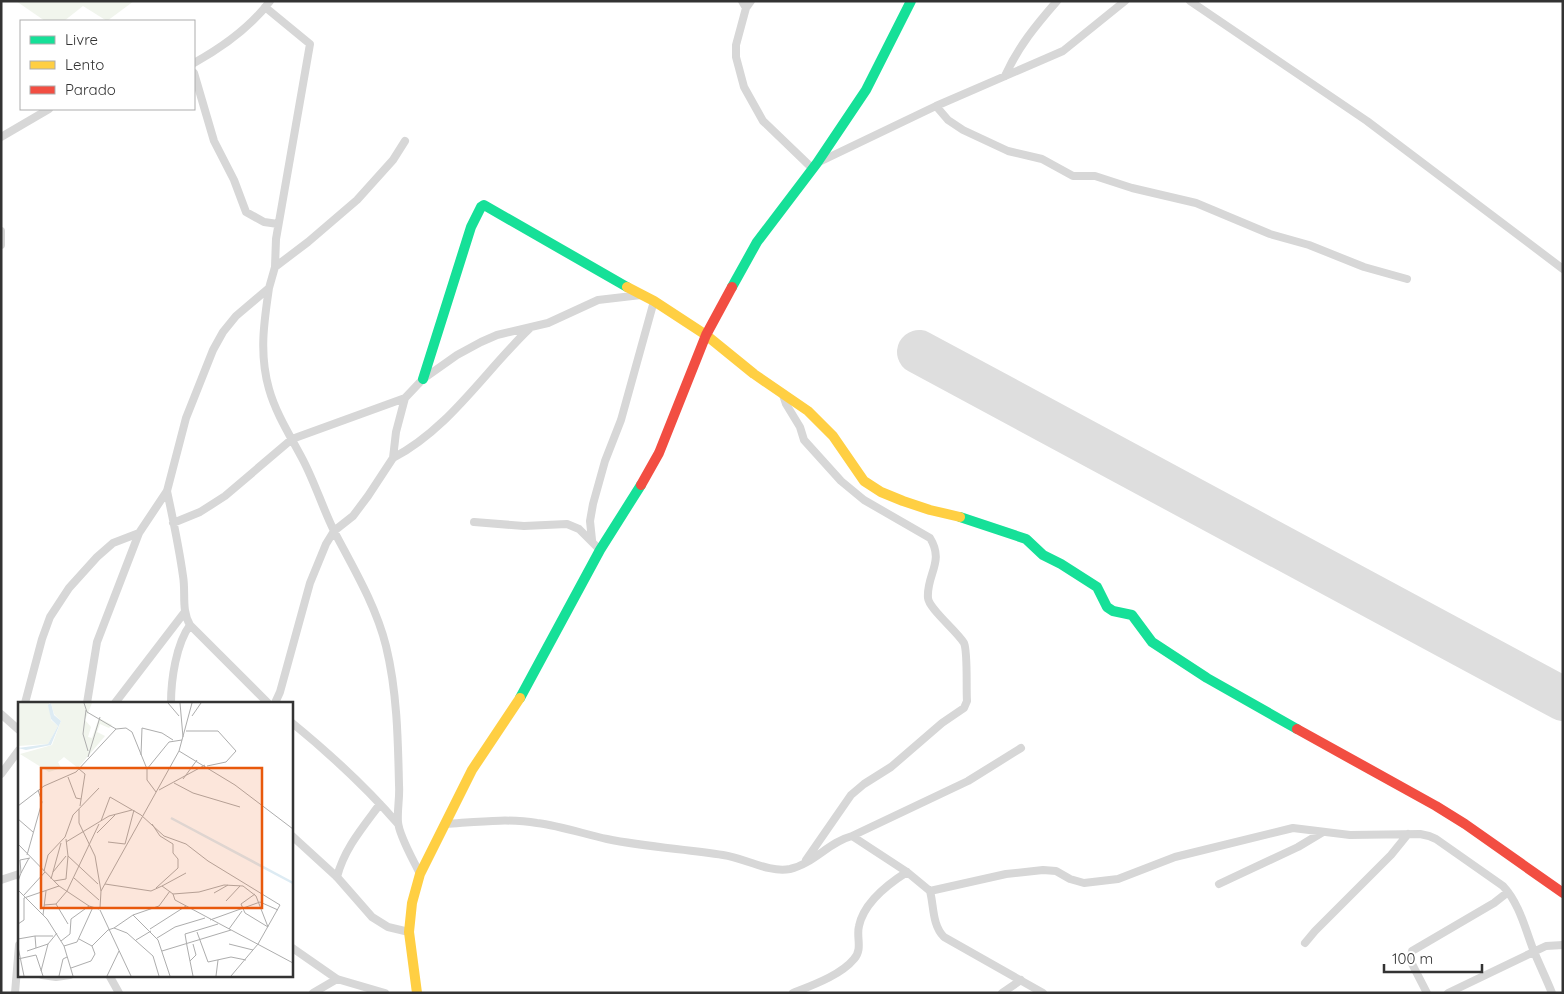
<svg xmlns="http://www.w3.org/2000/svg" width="1564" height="994" font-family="Quicksand,sans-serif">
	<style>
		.green { fill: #f1f5ed }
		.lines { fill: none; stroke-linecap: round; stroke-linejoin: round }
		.runway { stroke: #dedede; stroke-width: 44 }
		.street { stroke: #d7d7d7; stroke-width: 8 }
		.fast { stroke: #16e098; stroke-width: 10 }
		.slow { stroke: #ffcf43; stroke-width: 10 }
		.jam { stroke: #f24e42; stroke-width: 10 }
		.inset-river { fill: none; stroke: #ddebf3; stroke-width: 2.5 }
		.inset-road { fill: none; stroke: #adadad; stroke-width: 1 }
		.view { fill: #e8590c; fill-opacity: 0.15; stroke: #e8590c; stroke-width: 2.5 }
		.inset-edge { fill: none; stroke: #333; stroke-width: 2.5 }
	</style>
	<rect width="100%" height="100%" fill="#fff"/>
	<path class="green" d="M16 1H134L107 21 83 6 64 21H45Z"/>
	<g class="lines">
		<path class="runway" d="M919 352 1563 699"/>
		<path class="street" d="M742 1 746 8 751 1
			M1190 1 1367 121 1563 269
			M265 7 310 44 276 239 275 267
			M746 8 736 45V57L744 87 763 121 813 169
			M194 63C223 47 250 28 270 1
			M194 73 214 141 234 180 246 212 264 222 278 224
			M1005 76C1018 47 1036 25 1057 1
			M936 106 948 120 963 130 1008 151 1042 159 1073 176H1095L1132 188 1196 203 1270 234 1309 245 1364 267 1407 279
			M1 137 49 109
			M817 163 936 106 1063 51 1125 1
			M1 231V245
			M269 288C264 322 259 354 269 389 276 414 291 437 303 460 315 483 323 509 335 533 354 569 376 606 386 646 397 691 398 738 399 785 400 797 397 810 398 822 399 836 414 861 420 874
			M783 395 786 404 800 427 804 440 841 481 864 500 930 538C945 562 926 575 928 598 929 609 957 631 964 643 968 652 966 689 967 701L964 708 942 723 891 767 864 784 851 795 806 860
			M393 458C450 428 484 372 530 328
			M167 491C173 519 179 547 183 576 186 593 181 610 190 625L268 703
			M474 522 524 526 567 524 579 529 600 550
			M173 523 200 512 225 496 292 439 405 398 423 379 457 355 481 342 497 335 548 323 598 300 641 295
			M592 540 590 521 593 504 605 461 621 420 654 301
			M25 703 42 639 50 617 69 588 97 557 113 543 139 533 167 491 186 418 213 350 223 332 236 316 269 288 275 267 308 242 357 200 393 160 405 141
			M87 703 97 642 139 533
			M115 703 184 613
			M171 703C171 680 176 644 190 625
			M275 703 280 692 310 583 326 544 334 531 353 516 368 496 393 458 396 432 405 398
			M1 714 19 730
			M291 722C329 753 366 787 398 824
			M1 774 19 750
			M446 824C476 822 508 818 537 823 561 826 584 834 607 839 646 847 685 849 723 855 745 858 768 873 790 869 813 864 829 842 852 836L907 872 930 891C934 906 932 925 944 937L1043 993
			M291 835 337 877 372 917 388 927 409 932
			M852 836 968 781 1021 748
			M337 877C344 849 363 827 380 804
			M1 880 19 874
			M1219 884 1298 847 1323 832
			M930 891 1006 874 1043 870 1056 871 1070 879 1084 883 1118 879 1175 857 1293 828 1350 835 1420 834 1429 836 1436 839 1503 886C1519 903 1525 928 1533 949 1539 964 1546 978 1552 993
			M1305 943 1315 931 1391 855 1408 834
			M291 947 337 979 385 993
			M42 975 56 977 70 975
			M109 975 119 993
			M15 993 19 945
			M313 993 337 979
			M793 993C813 985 841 975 854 959 863 949 856 937 859 926 864 902 888 884 907 872
			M1002 993 1021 980
			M1427 993 1410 960 1412 951 1494 903 1508 892
			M1448 993 1546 946 1563 945"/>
		<path class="fast" d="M732 287 757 242 817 163 866 90 911 1
			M423 379 471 227 481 207 484 205 627 287
			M960 517 1026 539 1043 555 1061 564 1097 587 1107 607 1113 611 1132 615 1152 642 1207 678 1297 729
			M520 698 600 550 641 485"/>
		<path class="slow" d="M627 287 654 301 706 335 754 374 808 411 833 436 864 481 881 492 903 501 930 510 960 517
			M417 993 409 932 412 903 420 874 472 770 520 698"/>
		<path class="jam" d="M641 485 659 453 706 335 732 287
			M1297 729 1436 806 1465 824 1563 893"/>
	</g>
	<g transform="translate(18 702)">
		<rect width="275" height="275" fill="#fff"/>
		<path d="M0 1H31L33 18 40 24 30 42 0 44ZM33 1H74L67 18 73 25 70 35 74 36 81 16 94 23 91 26 82 22 79 30 87 34 60 66 46 55 40 60 43 66 31 70 2 52 34 43 43 19 36 12Z" fill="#f1f5ed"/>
		<path d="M33 1 36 13 43 19 33 43 8 48 0 46 30 42 40 24 33 17 30 3Z" fill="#ddebf3"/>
		<path class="inset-river" d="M153 116 275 181"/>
		<path class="inset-road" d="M66 1 69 10 98 27M150 1 161 14M162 1 165 35M68 8 65 32 70 49M174 14 183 1M168 29H200L218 49 208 60 189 64M161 49 217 83 275 127M123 53 124 26 144 31 155 38M70 55 82 15M61 67 67 72 62 104M129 67V78L138 90M50 75 58 96 63 97M165 77 179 58M156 81 175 91 222 105M141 88 187 63M0 104 26 84 58 70 98 27 108 26 114 30 129 67 151 40 164 38M61 107V121L77 154 83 189M0 117 15 130M83 119 92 95 123 113 146 134 168 142 190 159 262 203 240 242 213 274M134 122 142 134 155 142V151L160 157V166L138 186M79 131 97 113M48 137 50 154 80 182M48 140 91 114 114 108M90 140 107 142M0 142 41 184 71 204 81 207M107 142 116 108M9 153 24 100 20 88M26 169 30 153 47 135 55 113 81 86M35 170 48 154M3 171 11 156M56 176 81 198M33 177 43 141M0 179 3 171 2 158 12 156M36 179 48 177 50 154M87 182 133 189 144 184 155 192 157 198 275 261M144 184 168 171M0 188 29 217 46 244 59 240 75 205M196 191 210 183M155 192 181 190 206 183 225 184 238 194 250 225M237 192 223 202 227 211 250 225M6 193 27 170M208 199 222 184M38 202 50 222M26 203 38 202 49 189 81 122M82 206 83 189 161 49 174 1M82 208 113 274M25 213 28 189M115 213 140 238 152 274M192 218 242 200 260 208M0 222 6 218V196L41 184M96 226 115 213 141 204 152 189M132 227 168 204M211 227 224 209M179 230 190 260 213 255 228 258M139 236 157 225 187 216M0 237 17 234M61 237 74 244 90 228 96 226 109 231 135 254 141 274M118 238 133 229M43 239 52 232 53 217 71 204M211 242 235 248M46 244 55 274M169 244 167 232 200 222M169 244 175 274M0 245 6 274M18 246 17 234H35M9 249 30 242M144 249 213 228M0 257 18 253 25 274M172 259 178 253 175 242M53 266 73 259 77 252 74 244M23 269 30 242 39 231M41 274 45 257 49 255M89 274 101 249M198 274 200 258"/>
		<path class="view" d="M23 66H244V206H23Z"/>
		<rect width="275" height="275" class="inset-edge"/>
	</g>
	<rect width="1564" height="994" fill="none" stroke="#333333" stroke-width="5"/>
	<rect x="20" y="20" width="175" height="90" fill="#ffffff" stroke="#adadad"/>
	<rect x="30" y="36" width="25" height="8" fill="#16e098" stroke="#adadad"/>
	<text x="65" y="45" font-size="15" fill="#333333">Livre</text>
	<rect x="30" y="61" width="25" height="8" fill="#ffcf43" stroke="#adadad"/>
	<text x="65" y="70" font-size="15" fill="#333333">Lento</text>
	<rect x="30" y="86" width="25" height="8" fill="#f24e42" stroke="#adadad"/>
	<text x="65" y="95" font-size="15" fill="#333333">Parado</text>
	<path d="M1384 964v8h98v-8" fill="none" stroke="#333333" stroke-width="2.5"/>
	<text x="1392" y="964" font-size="15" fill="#333333" stroke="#ffffff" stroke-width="4" paint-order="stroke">100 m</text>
</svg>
